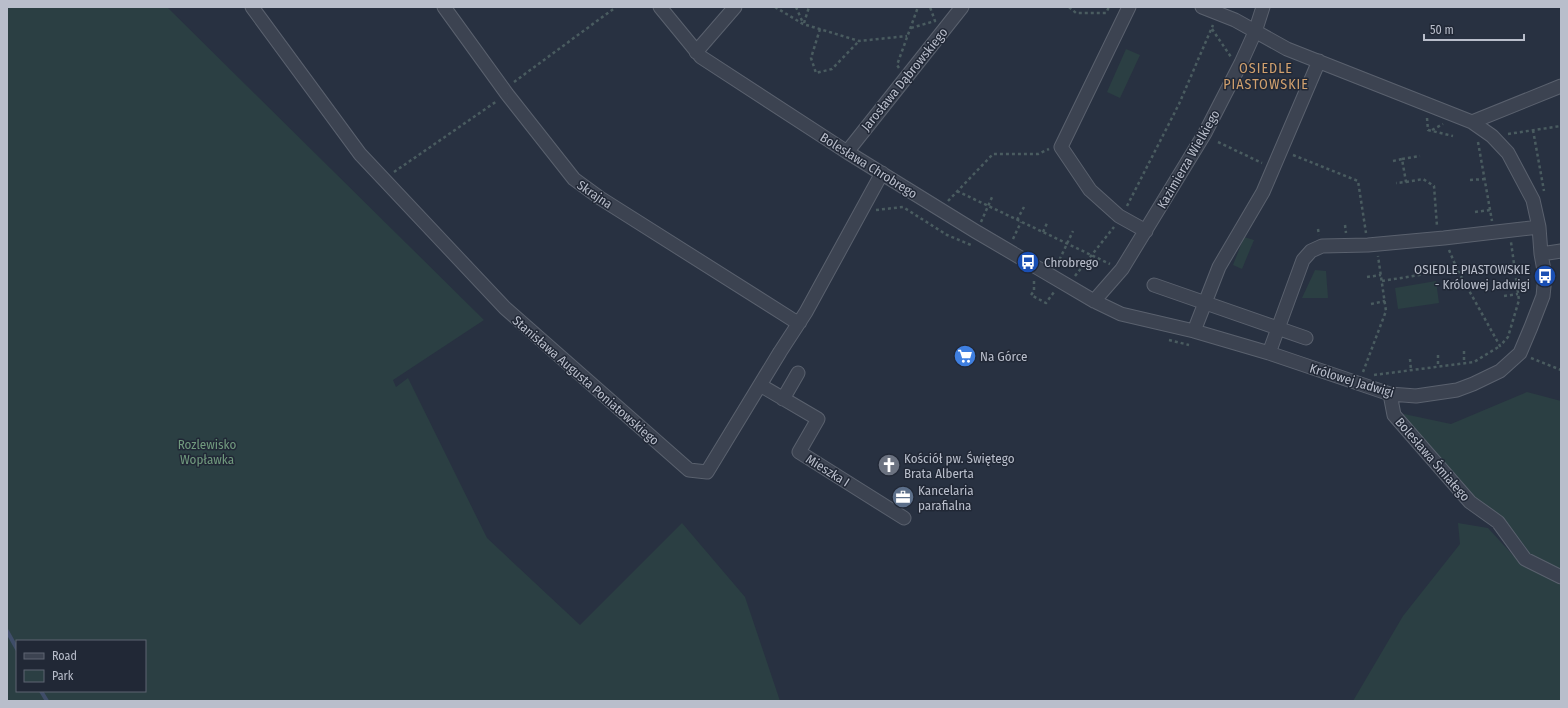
<svg xmlns="http://www.w3.org/2000/svg" width="1568" height="708" font-family="'Fira Sans Condensed',sans-serif">
	<style>
		.green { fill: #2b3f43; fill-rule: evenodd }
		.lines { fill: none; stroke-linecap: round; stroke-linejoin: round }
		.stream { stroke: #3f4d69; stroke-width: 4 }
		.minor-casing { stroke: #5a616e; stroke-width: 15 }
		.path { stroke: #4a5c60; stroke-width: 2.5; stroke-dasharray: 3 3; stroke-linecap: butt }
		.minor { stroke: #3c4351; stroke-width: 13 }
		.labels { text-anchor: middle; stroke-width: 3; stroke-linejoin: round; paint-order: stroke }
		.street-label { font-size: 13px; fill: #b9becb; stroke: #212836 }
		.poi-label { font-size: 13px; fill: #b9becb; stroke: #212836; text-anchor: start }
		.park-label { font-size: 13px; fill: #719a7e; stroke: #212836 }
		.neighbourhood-label { font-size: 14px; letter-spacing: 1px; fill: #d0a06e; stroke: #212836 }
	</style>
	<rect width="100%" height="100%" fill="#283141"/>
	<path class="green" d="M7 7H167L484 320 393 380 396 387 408 378 487 538 580 625 682 523 745 597 780 701H7ZM17 641H145V691H17Z
		M1126 49 1140 55 1120 98 1107 92Z
		M1244 237 1254 240 1242 269 1233 265Z
		M1315 270 1326 271 1328 298H1302Z
		M1436 281 1439 303 1398 309 1395 288Z
		M1527 392 1561 401V570L1529 555 1473 498 1403 421 1404 414 1451 424Z
		M1458 523 1488 528 1522 565 1561 583V701H1353L1403 616 1460 544Z"/>
	<g class="lines">
		<path class="stream" d="M7 631 17 649
			M41 691 47 701"/>
		<g class="minor-casing">
			<path id="minor" d="M252 7 360 154 505 308 689 470 707 472 780 352 806 312 882 173
				M444 7 507 94 574 179 600 198 793 320 800 322
				M660 7 701 57 847 152 975 231 1094 301 1121 314 1194 331 1269 353 1390 394 1416 396 1457 390 1473 384 1500 371 1520 353 1531 327 1543 296 1545 276 1541 254 1539 227 1533 200 1508 153 1492 136 1472 122 1287 49 1235 20 1202 7
				M1129 7 1061 147 1090 190 1119 216 1146 231
				M696 52 735 7
				M1472 122 1561 86
				M847 152 962 7
				M1541 254 1561 251
				M1154 285 1306 338
				M1094 301 1122 269 1205 133 1241 63 1255 32 1263 7
				M1194 331 1219 267 1263 192 1319 61
				M1269 353 1303 260 1311 251 1322 246 1368 245 1444 238 1539 227
				M760 385 818 419 799 452 904 518
				M1390 394 1394 415 1470 502 1498 522 1525 559 1561 577
				M783 399 798 373"/>
		</g>
		<path class="path" d="M775 7 803 24 859 41 907 36
			M796 7 803 23
			M1069 7 1076 13H1106L1109 7
			M804 23 809 7
			M911 28 935 21 930 7
			M820 29 811 58 816 73 832 69 859 41
			M1212 29 1231 57
			M899 68 897 65 918 7
			M514 82 616 7
			M1427 118 1428 130 1453 136
			M1432 130 1443 124
			M1533 130 1544 191
			M1508 134 1561 126
			M1218 142 1262 163
			M1478 142 1492 221
			M1293 155 1358 181 1366 233
			M1402 159 1420 156
			M1393 161 1402 159 1406 182 1396 183
			M394 172 497 101
			M1470 180 1485 179
			M1406 182 1423 179 1434 186 1437 226
			M957 191 1110 264
			M948 201 993 154H1038L1049 149
			M1127 206 1179 104 1213 25
			M876 210 903 207 947 235 971 245
			M1475 212 1490 210
			M1017 220 1024 207
			M981 222 993 195
			M1345 225 1346 233
			M1318 229 1319 235
			M1043 232 1048 221
			M1013 239 1021 222
			M1449 250 1457 269
			M1057 265 1073 231
			M1500 270 1514 267
			M1075 276 1114 227
			M1367 277 1381 275
			M1034 281V291L1031 295 1046 303 1054 292
			M1382 281 1457 269 1500 346 1508 337 1519 300 1511 242
			M1504 296 1518 294
			M1371 304 1385 301
			M1169 340 1189 345
			M1464 351V363
			M1438 355V366
			M1531 358 1561 370
			M1410 359 1411 370
			M1363 372 1386 311 1378 256
			M1374 375 1474 362 1500 346"/>
		<use href="#minor" class="minor"/>
	</g>
	<defs>
		<g id="bus-disc" transform="scale(1.15)"><circle r="9.5" fill="#1a4fb4" stroke="#212836"/><path d="M-5-6H5V4H4V6H2V4H-2V6H-4V4H-5ZM-3.5-4V0h7V-4ZM-3.5 1.2v1.5H-2V1.2ZM2 1.2v1.5H3.5V1.2Z" fill="#fff"/></g>
		<g id="supermarket-disc" transform="scale(1.15)"><circle r="9.5" fill="#3f7fe0" stroke="#212836"/><path d="M-6-5.5h2.5l.6 2H6L4.5 2H-2.5L-4.4-4H-6ZM-1.5 3.2a1.3 1.3 0 1 0 .1 0ZM3 3.2a1.3 1.3 0 1 0 .1 0Z" fill="#fff"/></g>
		<g id="church-disc" transform="scale(1.15)"><circle r="9.5" fill="#6b7280" stroke="#212836"/><path d="M-1.2-6h2.4v3.5h3.3v2.4h-3.3V6h-2.4V-.1h-3.3v-2.4h3.3Z" fill="#fff"/></g>
		<g id="office-disc" transform="scale(1.15)"><circle r="9.5" fill="#5c6f8a" stroke="#212836"/><path d="M-6-3h4V-5.5h4V-3h4V5H-6ZM-1-4.5V-3h2v-1.5ZM-6 0V1H6V0Z" fill="#fff"/></g>
	</defs>
	<g fill-rule="evenodd">
		<use href="#bus-disc" x="1028" y="262"/>
		<use href="#bus-disc" x="1545" y="276"/>
		<use href="#supermarket-disc" x="965" y="356"/>
		<use href="#church-disc" x="889" y="465"/>
		<use href="#office-disc" x="903" y="497"/>
	</g>
	<g class="labels">
		<g class="street-label">
			<text transform="translate(904 79) rotate(-51)" y="5">Jarosława Dąbrowskiego</text>
			<text transform="translate(1188 159) rotate(-60)" y="5">Kazimierza Wielkiego</text>
			<text transform="translate(869 165) rotate(32)" y="5">Bolesława Chrobrego</text>
			<text transform="translate(595 194) rotate(34)" y="5">Skrajna</text>
			<text transform="translate(586 380) rotate(41)" y="5">Stanisława Augusta Poniatowskiego</text>
			<text transform="translate(1352 380) rotate(17)" y="5">Królowej Jadwigi</text>
			<text transform="translate(1433 459) rotate(49)" y="5">Bolesława Śmiałego</text>
			<text transform="translate(828 470) rotate(32)" y="5">Mieszka I</text>
		</g>
		<g class="poi-label">
			<text x="1044" y="267">Chrobrego</text>
			<text x="1530" y="274" text-anchor="end">OSIEDLE PIASTOWSKIE<tspan x="1530" dy="15">- Królowej Jadwigi</tspan></text>
			<text x="980" y="361">Na Górce</text>
			<text x="904" y="463">Kościół pw. Świętego<tspan x="904" dy="15">Brata Alberta</tspan></text>
			<text x="918" y="495">Kancelaria<tspan x="918" dy="15">parafialna</tspan></text>
		</g>
		<g class="park-label">
			<text x="207" y="449">Rozlewisko<tspan x="207" dy="15">Wopławka</tspan></text>
		</g>
		<g class="neighbourhood-label">
			<text x="1266" y="73">OSIEDLE<tspan x="1266" dy="16">PIASTOWSKIE</tspan></text>
		</g>
	</g>
	<rect width="1568" height="708" fill="none" stroke="#b9becb" stroke-width="16"/>
	<rect x="16" y="640" width="130" height="52" fill="#212836" stroke="#5e6472"/>
	<rect x="24" y="653" width="20" height="6" fill="#3c4351" stroke="#5e6472"/>
	<text x="52" y="660" font-size="12" fill="#b9becb">Road</text>
	<rect x="24" y="670" width="20" height="12" fill="#2b3f43" stroke="#5e6472"/>
	<text x="52" y="680" font-size="12" fill="#b9becb">Park</text>
	<path d="M1424 34v6h100v-6" fill="none" stroke="#b9becb" stroke-width="2"/>
	<text x="1430" y="34" font-size="12" fill="#b9becb" stroke="#212836" stroke-width="3" paint-order="stroke">50 m</text>
</svg>
